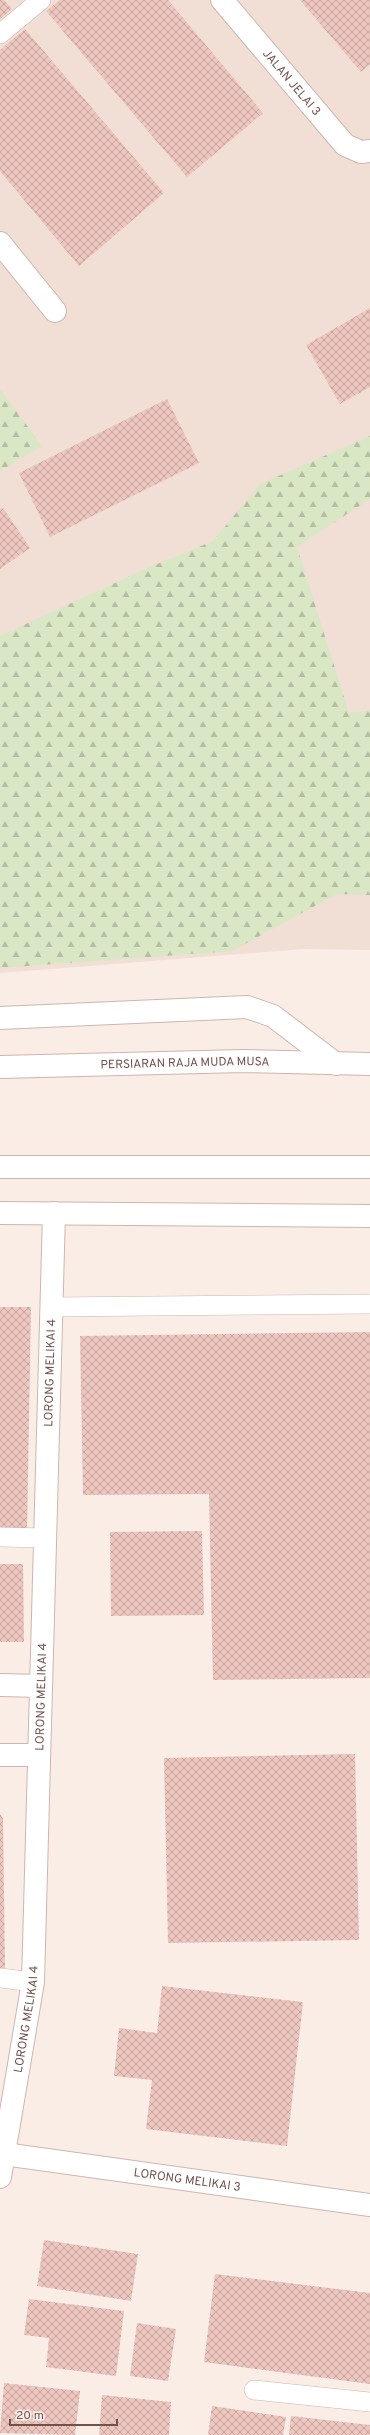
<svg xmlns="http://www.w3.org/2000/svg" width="370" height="2435" font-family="Overpass,sans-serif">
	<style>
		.residential { fill: #f1ded4 }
		.forest { fill: url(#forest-firs) }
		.building { fill: url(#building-cross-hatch) }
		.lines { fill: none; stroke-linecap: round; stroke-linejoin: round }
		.lane-casing { stroke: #cdb6af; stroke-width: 20 }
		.street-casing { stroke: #cdb6af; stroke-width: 24 }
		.secondary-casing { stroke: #cfb4ad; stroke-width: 24 }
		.lane { stroke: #fff; stroke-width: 19 }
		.street { stroke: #fff; stroke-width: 22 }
		.secondary { stroke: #fff; stroke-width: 22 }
		.labels { text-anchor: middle; stroke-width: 3; stroke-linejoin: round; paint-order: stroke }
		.street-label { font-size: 12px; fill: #71514c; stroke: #fdf2eb }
	</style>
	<defs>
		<pattern id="forest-firs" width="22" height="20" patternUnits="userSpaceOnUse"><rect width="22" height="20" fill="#dae7c5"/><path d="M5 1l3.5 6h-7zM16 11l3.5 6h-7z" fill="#b5bea2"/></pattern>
		<pattern id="building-cross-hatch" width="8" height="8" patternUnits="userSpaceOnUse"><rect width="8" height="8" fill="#edc7bf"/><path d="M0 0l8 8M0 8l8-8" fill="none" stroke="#c4a49d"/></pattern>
	</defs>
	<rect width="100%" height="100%" fill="#faede5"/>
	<path class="residential" d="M0 0H370V950L303 949 0 973Z"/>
	<path class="forest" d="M0 389 42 446 0 471Z
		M370 436V499L297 547 349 713 370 710V895L337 894 232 951 0 968V636L143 570 213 541 260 484Z"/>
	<path class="building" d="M0 0H4L12 9 0 19Z
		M60 0H168L263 113 187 177 46 11Z
		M300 0H370V64L361 72Z
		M25 29 164 193 79 266 0 171V50Z
		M370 308V387L340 404 306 345Z
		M167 399 199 463 50 537 19 473Z
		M3 508 30 548 0 569V509Z
		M0 1307H31L27 1531H0Z
		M370 1332V1678L213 1680 209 1494 83 1495 80 1336Z
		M202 1531 204 1615 111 1616 110 1532Z
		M0 1564H23L24 1642H0Z
		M355 1754 359 1940 168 1943 164 1758Z
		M0 1814 3 1818 5 1968H0Z
		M162 1986 303 2002 287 2146 146 2129 152 2080 114 2076 119 2028 157 2033Z
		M44 2240 138 2254 131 2301 37 2286Z
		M215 2274 370 2293V2384L204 2362Z
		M29 2299 124 2311 116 2376 46 2367 49 2338 24 2335Z
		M137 2323 176 2329 168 2381 130 2376Z
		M4 2383 80 2391 75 2435 0 2433Z
		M102 2395 171 2402 169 2435H99Z
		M212 2406 286 2417 283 2435H208Z
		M291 2416 370 2425V2435H289Z"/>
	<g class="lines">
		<g class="lane-casing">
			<path id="lane" d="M0 34 41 0
				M51 1307 370 1304
				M0 1537 45 1538
				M0 1978 33 1982
				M254 2390 370 2402"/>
		</g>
		<g class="street-casing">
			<g id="street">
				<path id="s1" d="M222 0 345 145 361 152 370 151"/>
				<path d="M0 243 55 311"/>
				<path d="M0 1018 247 1007 273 1016 336 1064"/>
				<path d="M0 1685 41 1686"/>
				<path d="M0 1755H39"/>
				<path id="s2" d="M4 2154 370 2205"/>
				<path id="s3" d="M0 2177 33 1982 54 1213"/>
			</g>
		</g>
		<g class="secondary-casing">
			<g id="secondary">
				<path id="s4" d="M0 1067 243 1061 370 1064"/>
				<path d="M0 1167H370"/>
				<path d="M0 1213 370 1216"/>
			</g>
		</g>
		<use href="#lane" class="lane"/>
		<use href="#street" class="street"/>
		<use href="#secondary" class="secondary"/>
	</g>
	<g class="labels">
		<g class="street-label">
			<text dy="4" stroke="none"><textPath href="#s1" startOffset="108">JALAN JELAI 3</textPath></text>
			<text dy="4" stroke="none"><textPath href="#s4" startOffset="185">PERSIARAN RAJA MUDA MUSA</textPath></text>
			<text dy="4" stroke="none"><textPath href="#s3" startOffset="807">LORONG MELIKAI 4</textPath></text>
			<text dy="4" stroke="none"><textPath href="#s3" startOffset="483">LORONG MELIKAI 4</textPath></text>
			<text dy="4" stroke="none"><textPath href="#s3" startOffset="160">LORONG MELIKAI 4</textPath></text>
			<text dy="4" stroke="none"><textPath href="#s2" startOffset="185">LORONG MELIKAI 3</textPath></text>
		</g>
	</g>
	<path d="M10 2419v6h107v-6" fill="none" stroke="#71514c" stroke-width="2"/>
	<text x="16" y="2419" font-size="12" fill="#71514c" stroke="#fdf2eb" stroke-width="3" paint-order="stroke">20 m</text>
</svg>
